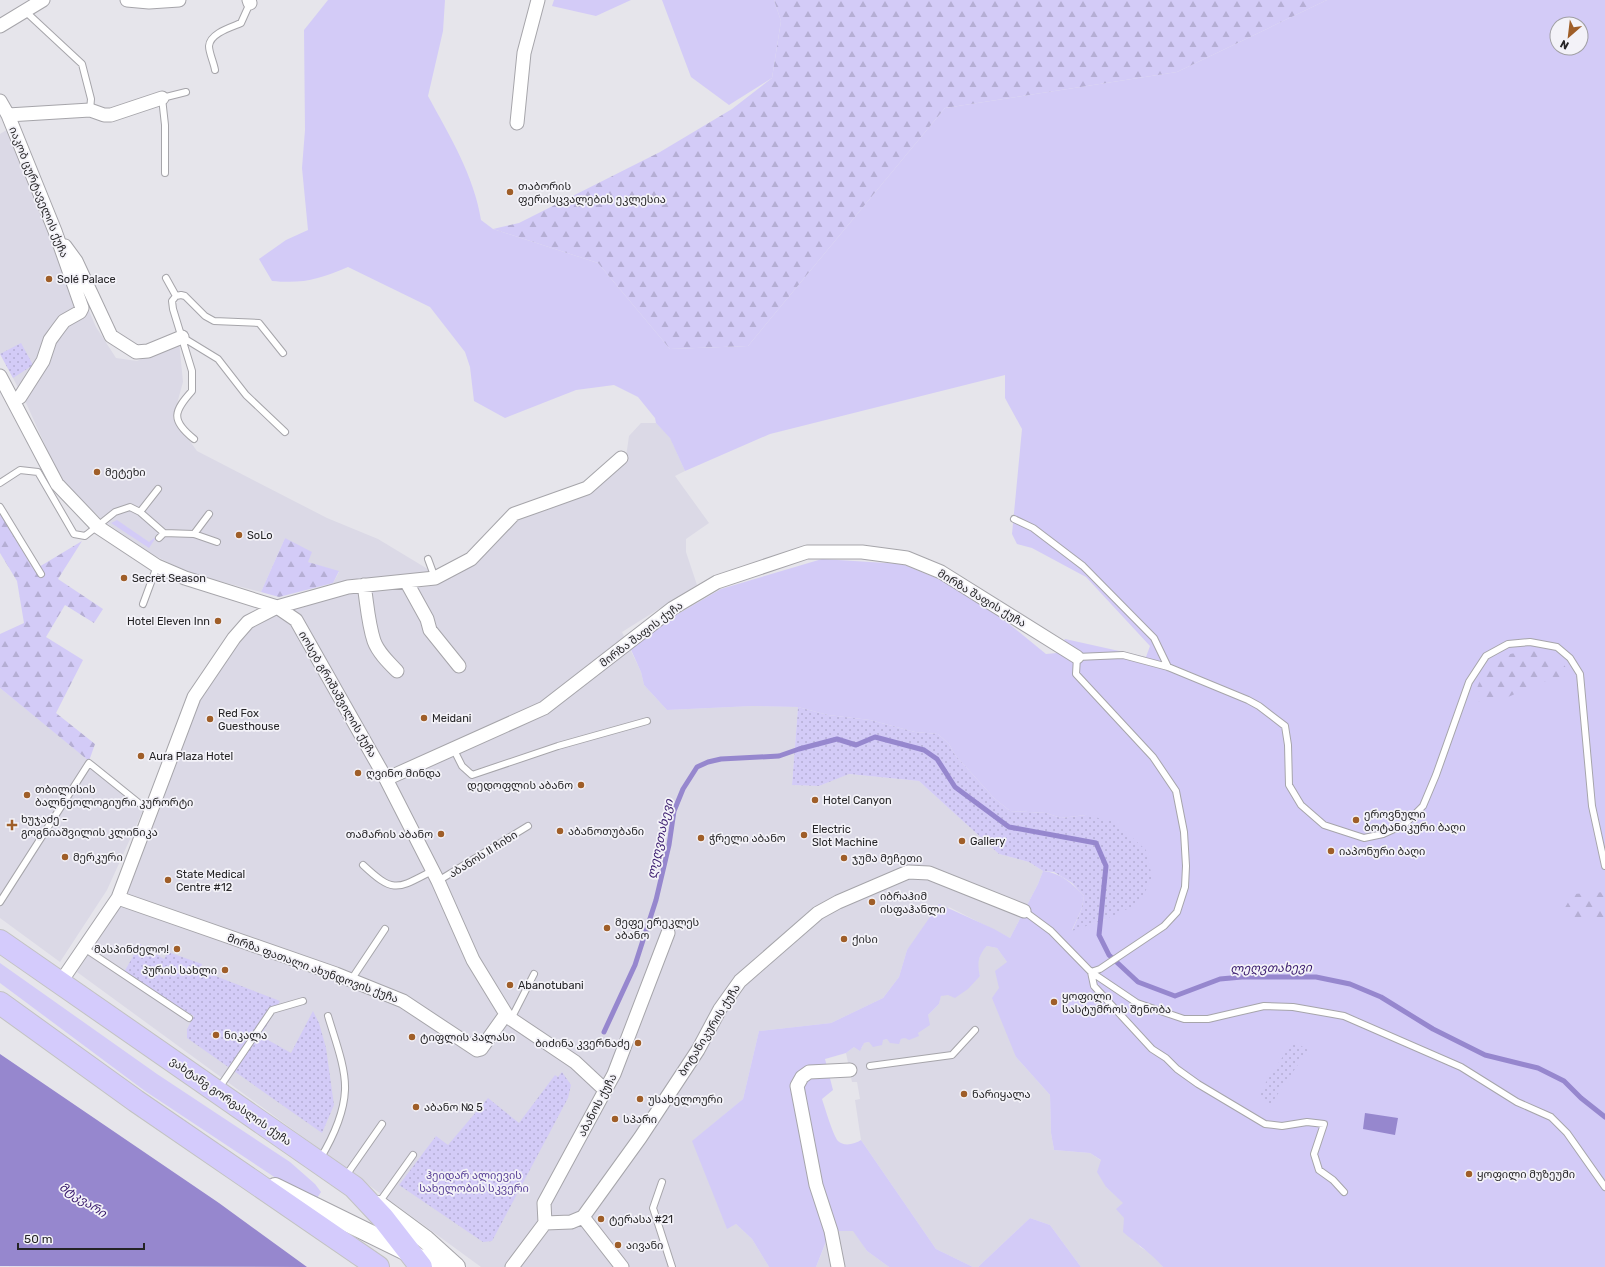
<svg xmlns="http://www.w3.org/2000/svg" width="1605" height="1267" font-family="Rubik,'Noto Sans Georgian',sans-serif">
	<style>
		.built { fill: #dbd9e6 }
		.green { fill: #d3cbf7; fill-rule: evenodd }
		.forest { fill: url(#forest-firs) }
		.park { fill: url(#park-dots) }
		.water { fill: #9687ce }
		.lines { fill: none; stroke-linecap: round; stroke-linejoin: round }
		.stream { stroke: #9687ce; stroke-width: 5 }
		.service-casing { stroke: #a6a5aa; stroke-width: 8 }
		.minor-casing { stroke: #a6a5aa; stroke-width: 15 }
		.secondary-casing { stroke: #a6a5aa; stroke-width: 20 }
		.trunk-casing { stroke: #c2c2c2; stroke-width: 24 }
		.service { stroke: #fff; stroke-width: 6 }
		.minor { stroke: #fff; stroke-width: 13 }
		.secondary { stroke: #fff; stroke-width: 18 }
		.trunk { stroke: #d4cbfc; stroke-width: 22 }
		.poi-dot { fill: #9f5e28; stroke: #f3f2f8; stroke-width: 1.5 }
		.labels { text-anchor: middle; stroke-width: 3.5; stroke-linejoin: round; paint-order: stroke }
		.poi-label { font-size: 11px; fill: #252426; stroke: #f3f2f8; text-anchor: start }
		.street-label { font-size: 11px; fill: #252426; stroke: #f3f2f8 }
		.park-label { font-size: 11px; fill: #5a4298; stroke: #f3f2f8 }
		.water-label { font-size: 12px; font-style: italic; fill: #36176b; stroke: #f3f2f8 }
	</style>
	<defs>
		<pattern id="forest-firs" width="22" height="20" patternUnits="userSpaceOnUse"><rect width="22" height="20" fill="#d3cbf7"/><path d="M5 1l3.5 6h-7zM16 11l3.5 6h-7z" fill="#b5aed4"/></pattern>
		<pattern id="park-dots" width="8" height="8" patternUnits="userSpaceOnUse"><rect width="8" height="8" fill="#d3cbf7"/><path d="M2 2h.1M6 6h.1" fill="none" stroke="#b5aed4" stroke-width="1.8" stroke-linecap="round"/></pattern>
	</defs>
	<rect width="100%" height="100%" fill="#e6e5eb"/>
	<path class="built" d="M10 128 96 327 116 358 137 361 179 341 183 382 173 418 197 451 327 518 378 539 431 571 375 581 333 583 339 572 308 562 285 538 261 592 188 573 150 553 105 522 61 481 27 405 0 353V134Z
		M641 423H656L670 437 685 471 675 476 709 523 686 539V552L697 585 622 632 641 672 644 685 667 710 753 706 798 707 792 785 819 786 848 774 919 781 999 854 1029 862 1043 871 1038 884 1010 938 949 907 907 950 899 977 883 998 831 1023 759 1031 743 1099 693 1141 727 1228 736 1224 752 1239 769 1267H481L77 972 122 904 197 701 252 625 307 603 360 590 431 586 474 561 511 519 572 500 626 457 629 436Z
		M0 688 145 806 107 890 60 962 0 918Z
		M987 946 997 948 1007 962 1016 1057 1050 1095 1051 1133 1054 1150 1090 1153 1102 1161 1106 1187 1124 1203V1218L1140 1247 1152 1254 1163 1267H1081L1050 1225 1030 1218 978 1267H973L936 1249 861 1140 855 1100 860 1099 857 1082H852L846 1053 854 1047 862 1048 863 1043 887 1039 899 1043 901 1039 918 1033 928 1015 939 1004 941 995H948L980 976 977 966 981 952Z
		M833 1231H854L867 1251 889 1267H816L829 1235Z"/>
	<path class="green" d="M328 0H445L443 31 428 96C449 135 474 175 481 220L493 229 598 263 670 349 748 346 945 108 1177 72 1327 0H1605V1267H1163C1151 1253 1137 1244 1123 1232L1124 1218 1116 1209 1123 1203 1106 1187 1097 1172 1101 1160 1090 1153 1054 1150 1051 1133 1050 1095 1016 1057 992 998 999 988 995 971 1007 962 997 948 987 946C978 955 977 964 980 976L968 989 955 998 948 995 941 996 939 1004 928 1015 930 1025 918 1033 919 1036 909 1040 905 1038 901 1039 899 1044 890 1043 887 1039 883 1040 882 1045 873 1047 869 1042 864 1043 860 1051 854 1047 846 1053 825 1059 833 1090 822 1099C825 1108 833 1135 838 1141 844 1147 855 1144 861 1140L936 1249 973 1267H889L867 1251 853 1231H833L829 1234 816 1267H769L752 1239 736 1224 727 1229 692 1141 743 1099 759 1031 831 1023 883 998 899 977 907 950 939 904 994 929 1010 938 1038 884 1043 871C1061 873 1072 883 1084 896L1082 908 1072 930 1106 919 1086 815 1061 818 1046 813 1010 811 994 798 975 777 955 755 949 744 938 734 915 732 870 720 828 715 798 707 753 706 667 710 644 685 641 672 628 643 721 589 822 559 902 564 970 592 1046 654 1057 653 1065 639 1146 657 1150 646 1086 577 1032 548 1017 544 1012 534 1022 429 1005 398V375L770 434 685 471 670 438 656 423 655 418 638 397 614 385 576 390 505 418 474 401 470 367 465 352 430 307 348 267C319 279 304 284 272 281L259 259 286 240 308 230 302 168 305 130 304 30ZM1557 24H1581V48H1557Z
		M554 0H631L596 16 552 6Z
		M662 0H774L781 21 772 78 729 105 691 77Z
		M117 520 149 542 157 536 149 548 111 523Z
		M0 963 157 1074 290 1162 315 1184 321 1192 317 1198H306L145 1091 0 983Z
		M1030 1218 1050 1225 1081 1267H978Z"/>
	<path class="forest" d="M774 0H1327L1177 72 945 108 748 346 670 349 598 263 493 229 519 223 660 152 732 109 772 78 781 21Z
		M0 514 34 570 82 541 58 579 103 609 94 623 65 605 46 637 83 660 56 713 95 744 89 761 0 688V634L24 623 17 581 0 553Z
		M285 538 312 552 308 562 339 571 333 583 279 597 261 592Z
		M1534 651C1551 656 1565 658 1570 677L1542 682 1497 702 1473 701C1478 682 1486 663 1507 655 1515 652 1526 652 1534 651Z
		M1605 892V919H1579L1560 916 1573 894Z"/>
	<path class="park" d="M21 343 33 365 13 378 0 354Z
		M798 707 828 715 870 720 915 732 938 734 949 744 955 755 975 777 994 798 1010 811 1046 813 1061 818 1086 815 1115 822 1146 850 1152 877 1140 903 1106 919 1072 931 1082 908 1084 896 1072 883 1054 872 1043 871 1029 862 999 854 919 781 849 774 819 786 792 785Z
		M140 944 164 959 168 952 202 964 200 970 280 1001 261 1036 291 1053 313 1011 319 1023 326 1048 334 1105 322 1133 187 1038V1029L194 1016 123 974Z
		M1293 1041 1308 1050 1271 1104 1257 1096Z
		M562 1072 571 1085 568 1098 492 1241 483 1242 399 1185 436 1136 448 1145 488 1098 519 1123 555 1075 558 1077Z"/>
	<path class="water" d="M0 1054 219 1203 307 1267 0 1266Z
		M1365 1113 1398 1118 1395 1135 1363 1129Z"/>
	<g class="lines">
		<path class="stream" d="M604 1032 635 965 656 900 669 845 674 811 683 789 697 767 708 762 721 759 779 756 799 749 837 739 856 745 875 737 924 750 937 759 955 787 1009 827 1096 843 1106 866 1099 935 1109 955 1138 982 1175 996 1220 979 1242 977H1316L1350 984 1381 997 1433 1029 1485 1055 1538 1068 1564 1081 1581 1098 1605 1117"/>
		<g class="service-casing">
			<path id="service" d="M25 11 82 64 91 99 90 110
				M215 70C214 63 209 53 209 46 210 33 232 27 241 23L250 3
				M165 173V125L162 98 186 92
				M166 278 176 296
				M176 296 172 301 173 309 192 371V391C174 411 170 420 194 439
				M176 296 181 295 185 296 205 316 214 321 259 323 283 353
				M182 337 218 359 246 395 285 432
				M0 483 20 470 38 472 74 534 85 536 115 512 130 507 140 512 164 533 159 538
				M0 507 41 574
				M140 512 158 489
				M1014 519 1033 528 1083 566 1154 638 1168 667
				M164 533 194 534 217 542
				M194 534 209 514
				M428 559 435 578
				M143 604 157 566
				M453 748 462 766 472 775 558 746 647 721
				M363 865C394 894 397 889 432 871
				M438 881 528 826
				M0 902 89 763 150 812
				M1024 911 1051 931 1091 972 1137 1003 1184 1019H1208L1264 1006 1293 1007 1344 1016 1461 1067 1517 1102 1551 1117 1567 1133 1605 1187
				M84 948 189 1018
				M1091 972 1100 969 1164 926 1177 912 1185 887 1186 866 1184 832 1176 791 1153 757 1076 674 1077 657 1123 655 1168 667 1248 700 1259 706 1285 726 1288 745 1289 785 1301 805 1324 825 1364 838 1383 834 1405 824 1423 806 1436 775 1469 682 1486 656 1508 644 1530 642 1557 647 1570 658 1580 674 1592 806 1605 866
				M1091 972 1094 986 1152 1049 1166 1058 1177 1069 1198 1084 1265 1124 1282 1126 1307 1122 1324 1124 1314 1154 1319 1170 1333 1180 1344 1192
				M351 980 385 929
				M511 1019 534 974
				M870 1066 952 1055 975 1030
				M219 1088 272 1010 303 1001
				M320 1159C332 1139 344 1114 345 1090 346 1067 334 1037 328 1016
				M345 1177 382 1124
				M662 1182 653 1208 672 1267
				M378 1204 413 1155"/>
		</g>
		<g class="minor-casing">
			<path id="minor" d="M127 0 149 2 179 0
				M249 0 250 3
				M0 26 43 0
				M0 101 8 115 55 231 82 308 80 312 64 321 58 329 50 340 43 361 20 397 13 400
				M8 115 90 110 104 115H111L162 98
				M517 123 524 53 538 0
				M65 246 76 261 111 336 136 352 148 351 182 337
				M0 376 57 484 98 527 157 566 185 578 277 607 296 620 386 779 438 881 473 960 506 1014 511 1019 575 1062 605 1090
				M406 581 427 619 430 630 459 666
				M364 585C367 603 368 623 374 641 378 652 388 662 397 671
				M386 779 544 708 673 608 717 582 807 552H862L907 558 941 572 1077 657
				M118 898 336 974 403 1001 477 1050 481 1049 506 1014
				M60 983 118 898 194 697 234 638 248 622 277 607 348 587 435 578 471 559 514 514 587 488 621 458
				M583 1217 622 1267
				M545 1223 571 1222 583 1217 640 1138 698 1050 720 1009 740 981 818 913 838 902 908 872 929 873 1024 911
				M512 1267 545 1223 544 1203 614 1074 668 933
				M838 1267 831 1231 816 1185 797 1086 802 1077 809 1072 850 1070"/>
		</g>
		<g class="secondary-casing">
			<path id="secondary" d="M275 1187 438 1267
				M379 1205 425 1239 456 1267"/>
		</g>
		<g class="trunk-casing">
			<path id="trunk" d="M0 941 354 1187 383 1218 421 1267
				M0 1003 136 1101 378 1267"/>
		</g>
		<use href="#service" class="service"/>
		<use href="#minor" class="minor"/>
		<use href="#secondary" class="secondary"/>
		<use href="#trunk" class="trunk"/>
	</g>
	<g class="poi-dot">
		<circle cx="510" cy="192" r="4"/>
		<circle cx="49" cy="279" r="4"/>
		<circle cx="97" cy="472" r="4"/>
		<circle cx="239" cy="535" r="4"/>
		<circle cx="124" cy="578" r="4"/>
		<circle cx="218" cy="621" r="4"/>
		<circle cx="424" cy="718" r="4"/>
		<circle cx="210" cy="719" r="4"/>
		<circle cx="141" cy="756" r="4"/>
		<circle cx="358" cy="773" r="4"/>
		<circle cx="581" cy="785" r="4"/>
		<circle cx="27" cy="795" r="4"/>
		<circle cx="815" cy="800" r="4"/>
		<circle cx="1356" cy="820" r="4"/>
		<path d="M10 819h4v4h4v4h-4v4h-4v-4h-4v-4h4z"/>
		<circle cx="560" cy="831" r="4"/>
		<circle cx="441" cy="834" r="4"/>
		<circle cx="804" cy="835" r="4"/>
		<circle cx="701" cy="838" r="4"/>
		<circle cx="962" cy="841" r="4"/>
		<circle cx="1331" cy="851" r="4"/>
		<circle cx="65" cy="857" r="4"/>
		<circle cx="844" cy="858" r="4"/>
		<circle cx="168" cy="880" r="4"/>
		<circle cx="872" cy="902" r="4"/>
		<circle cx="607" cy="928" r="4"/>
		<circle cx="844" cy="939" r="4"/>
		<circle cx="177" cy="949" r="4"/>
		<circle cx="225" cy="970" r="4"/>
		<circle cx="510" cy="985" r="4"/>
		<circle cx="1054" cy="1002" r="4"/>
		<circle cx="216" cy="1035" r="4"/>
		<circle cx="412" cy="1037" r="4"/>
		<circle cx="638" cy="1043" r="4"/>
		<circle cx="964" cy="1094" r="4"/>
		<circle cx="640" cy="1099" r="4"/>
		<circle cx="416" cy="1107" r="4"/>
		<circle cx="615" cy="1119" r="4"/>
		<circle cx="1469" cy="1174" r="4"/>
		<circle cx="601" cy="1219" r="4"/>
		<circle cx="618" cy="1245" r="4"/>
	</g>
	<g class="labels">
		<g class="poi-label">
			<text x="518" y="190">თაბორის<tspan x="518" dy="13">ფერისცვალების ეკლესია</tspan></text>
			<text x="57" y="283">Solé Palace</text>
			<text x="105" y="476">მეტეხი</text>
			<text x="247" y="539">SoLo</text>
			<text x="132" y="582">Secret Season</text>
			<text x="210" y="625" text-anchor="end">Hotel Eleven Inn</text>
			<text x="218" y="717">Red Fox<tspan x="218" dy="13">Guesthouse</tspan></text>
			<text x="432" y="722">Meidani</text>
			<text x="149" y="760">Aura Plaza Hotel</text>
			<text x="366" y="777">ღვინო მინდა</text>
			<text x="573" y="789" text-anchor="end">დედოფლის აბანო</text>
			<text x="35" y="793">თბილისის<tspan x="35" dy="13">ბალნეოლოგიური კურორტი</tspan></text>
			<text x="823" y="804">Hotel Canyon</text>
			<text x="1364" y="818">ეროვნული<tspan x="1364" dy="13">ბოტანიკური ბაღი</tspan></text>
			<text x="21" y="823">ხუჯაძე -<tspan x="21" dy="13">გოგნიაშვილის კლინიკა</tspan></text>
			<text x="812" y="833">Electric<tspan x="812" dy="13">Slot Machine</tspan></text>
			<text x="568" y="835">აბანოთუბანი</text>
			<text x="433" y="838" text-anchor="end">თამარის აბანო</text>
			<text x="709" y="842">ჭრელი აბანო</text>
			<text x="970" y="845">Gallery</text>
			<text x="1339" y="855">იაპონური ბაღი</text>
			<text x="73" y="861">მერკური</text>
			<text x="852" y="862">ჯუმა მეჩეთი</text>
			<text x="176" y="878">State Medical<tspan x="176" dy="13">Centre #12</tspan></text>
			<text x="880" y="900">იბრაჰიმ<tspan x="880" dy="13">ისფაჰანლი</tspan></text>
			<text x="615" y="926">მეფე ერეკლეს<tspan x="615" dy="13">აბანო</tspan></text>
			<text x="852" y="943">ქისი</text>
			<text x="169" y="953" text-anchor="end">მასპინძელო!</text>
			<text x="217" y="974" text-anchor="end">პურის სახლი</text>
			<text x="518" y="989">Abanotubani</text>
			<text x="1062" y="1000">ყოფილი<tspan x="1062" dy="13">სასტუმროს შენობა</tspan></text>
			<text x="224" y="1039">ნიკალა</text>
			<text x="420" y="1041">ტიფლის პალასი</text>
			<text x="630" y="1047" text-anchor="end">ბიძინა კვერნაძე</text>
			<text x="972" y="1098">ნარიყალა</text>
			<text x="648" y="1103">უსახელოური</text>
			<text x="424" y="1111">აბანო № 5</text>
			<text x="623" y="1123">სპარი</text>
			<text x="1477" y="1178">ყოფილი მუზეუმი</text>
			<text x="609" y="1223">ტერასა #21</text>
			<text x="626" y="1249">აივანი</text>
		</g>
		<g class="street-label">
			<text transform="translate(39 192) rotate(68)" y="4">იაკობ ცურტაველის ქუჩა</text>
			<text transform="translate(982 598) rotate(31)" y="4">მირზა შაფის ქუჩა</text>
			<text transform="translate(641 634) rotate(-37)" y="4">მირზა შაფის ქუჩა</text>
			<text transform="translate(338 694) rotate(60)" y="4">იოსებ გრიშაშვილის ქუჩა</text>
			<text transform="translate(483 854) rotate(-32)" y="4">აბანოს II ჩიხი</text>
			<text transform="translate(313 968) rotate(20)" y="4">მირზა ფათალი ახუნდოვის ქუჩა</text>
			<text transform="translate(709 1030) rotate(-58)" y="4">ბოტანიკურის ქუჩა</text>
			<text transform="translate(231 1101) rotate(35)" y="4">ვახტანგ გორგასლის ქუჩა</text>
			<text transform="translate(597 1105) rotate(-62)" y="4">აბანოს ქუჩა</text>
		</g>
		<g class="park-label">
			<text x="474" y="1179">ჰეიდარ ალიევის<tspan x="474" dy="13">სახელობის სკვერი</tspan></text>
		</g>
		<g class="water-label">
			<text transform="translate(660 839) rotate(-77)" y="4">ლეღვთახევი</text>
			<text transform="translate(1271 968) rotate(-1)" y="4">ლეღვთახევი</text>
			<text transform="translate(83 1200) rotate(33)" y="4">მტკვარი</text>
		</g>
	</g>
	<g transform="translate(1569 36) rotate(208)"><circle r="19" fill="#f3f2f8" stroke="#a1a0a4"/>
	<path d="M0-3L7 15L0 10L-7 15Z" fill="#9f5e28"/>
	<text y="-6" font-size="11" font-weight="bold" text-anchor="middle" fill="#252426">N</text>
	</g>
	<path d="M18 1243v6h126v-6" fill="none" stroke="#252426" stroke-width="2"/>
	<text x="24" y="1243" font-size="12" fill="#252426" stroke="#f3f2f8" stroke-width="3" paint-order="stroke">50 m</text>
</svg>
